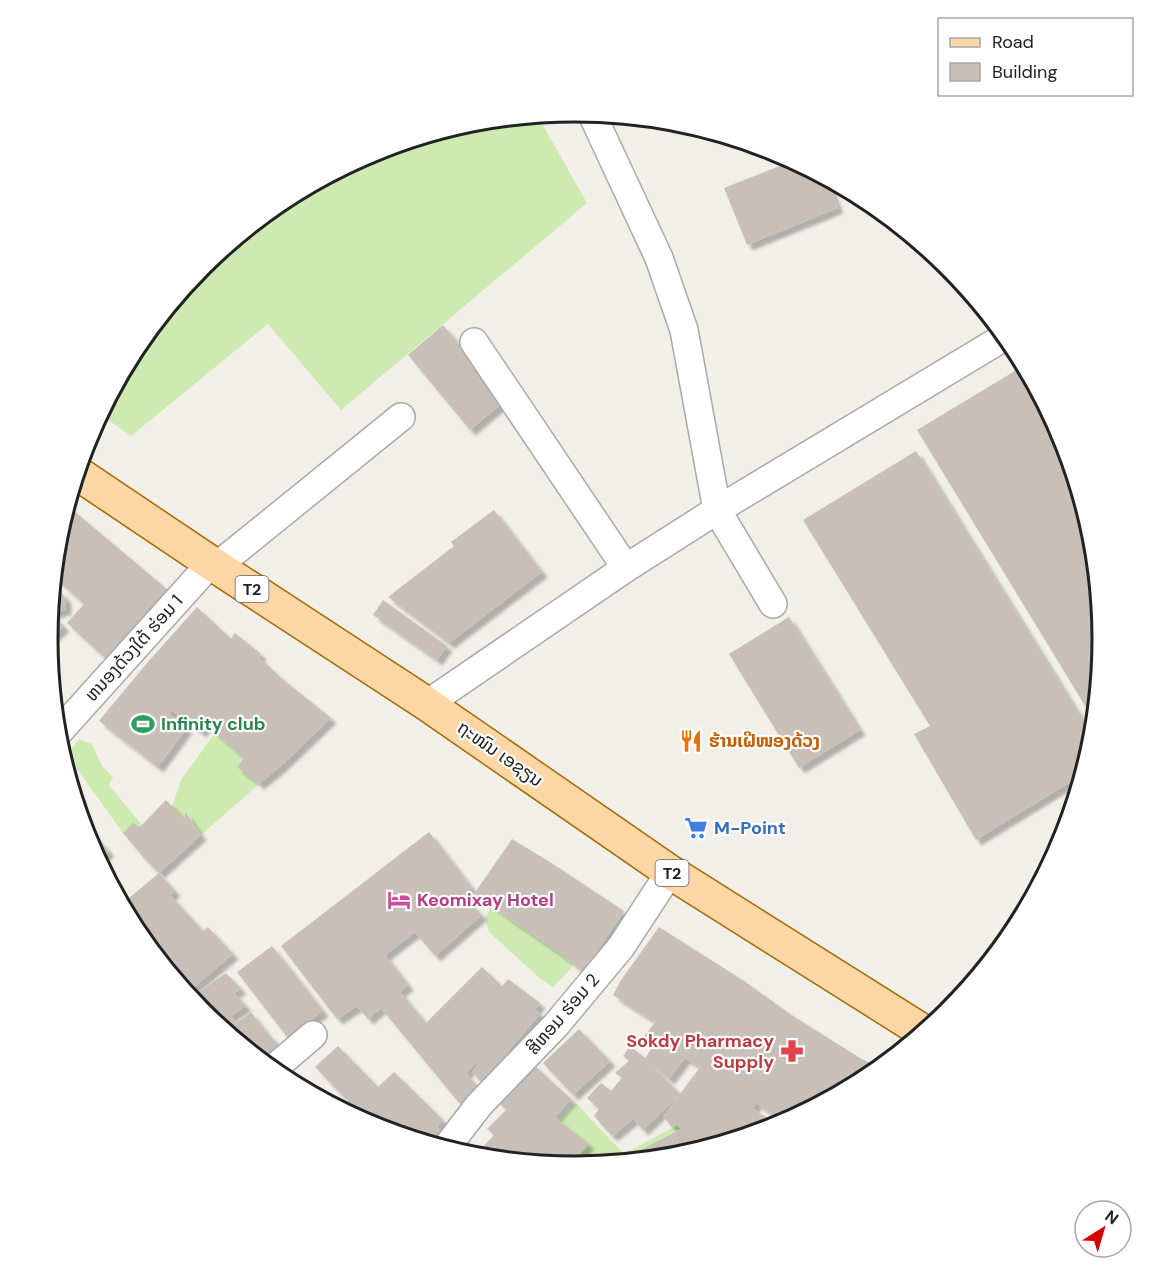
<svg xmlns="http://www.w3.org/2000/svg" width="1151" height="1277" font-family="'DM Sans','Noto Sans Lao',sans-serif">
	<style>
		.grass { fill: #cdebb0 }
		.building { fill: #c7bfb8; fill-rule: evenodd; filter: url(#shadow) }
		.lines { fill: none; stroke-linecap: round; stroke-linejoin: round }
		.minor-casing { stroke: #a9a9a9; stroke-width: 30 }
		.major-casing { stroke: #a06b00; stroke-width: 36 }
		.minor { stroke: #fff; stroke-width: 27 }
		.major { stroke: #fcd6a4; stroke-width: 33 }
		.labels { text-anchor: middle; stroke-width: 4.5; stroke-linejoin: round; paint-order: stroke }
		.shield { fill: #fff; stroke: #646464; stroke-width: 1.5 }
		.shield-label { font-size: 16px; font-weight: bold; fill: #222 }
		.street-label { font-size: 18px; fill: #222; stroke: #fff }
		.leisure-label { font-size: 18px; font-weight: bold; fill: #27864d; stroke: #fff; text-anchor: start }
		.food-label { font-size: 18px; font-weight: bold; fill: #c56008; stroke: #fff; text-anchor: start }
		.shop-label { font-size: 18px; font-weight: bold; fill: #366cbe; stroke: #fff; text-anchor: start }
		.hotel-label { font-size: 18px; font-weight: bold; fill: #b23c85; stroke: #fff; text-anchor: start }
		.health-label { font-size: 18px; font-weight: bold; fill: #be3a42; stroke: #fff; text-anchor: end }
		.rim { fill: none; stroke: #222; stroke-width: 3 }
	</style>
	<defs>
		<filter id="shadow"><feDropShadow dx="5.5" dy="5.5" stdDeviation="1.5" flood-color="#0004"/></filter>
	</defs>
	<rect width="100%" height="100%" fill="#f2efe9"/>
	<path class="grass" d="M537 115 587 203 341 410 268 324 131 436 100 414 137 345 203 265 283 200 374 151 473 121Z
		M215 733 244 758 237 767 259 784 201 835 187 814 184 818 172 807 181 780Z
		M79 739 92 744 102 766 113 777 109 785 142 825 140 827 123 833 67 755Z
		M491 907 561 954 574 965 553 987 542 980 489 932 485 918Z
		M576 1103 624 1154 677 1125 681 1129 628 1157 630 1161 569 1165 589 1144 560 1121Z"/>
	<path class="building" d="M795 160 825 176 838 208 747 245 724 188Z
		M443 325 506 400 470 430 408 355Z
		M1025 365 1063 437 1093 536 1103 639 1095 722 917 430Z
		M916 451 1093 737 1083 774 976 840 914 734 930 726 803 520Z
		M69 507 174 595 124 646 120 642 105 658 67 623 84 604 54 577 58 535 66 511Z
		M494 510 542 572 449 643 388 597 454 546 451 542Z
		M53 589 55 591 61 592 66 599V609L55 613 53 616 64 626 48 641Z
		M383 600 447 646 437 660 373 615Z
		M197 607 231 639 235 633 261 654 259 657 280 677 331 718 281 766 259 784 237 767 244 758 213 731 206 725 201 732 172 711 169 714 187 728 158 767 99 721 147 663Z
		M789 617 860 730 799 768 729 654Z
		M166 800 184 818 186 813 201 835 159 873 145 859 123 833 133 823 140 827Z
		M83 824 109 851 99 860 88 840Z
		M429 832 472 888 462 895 482 915 435 956 415 932 385 955 408 985 400 992 426 1023 482 967 502 986 508 979 540 1003 535 1009 540 1014 509 1050 515 1055 487 1089 472 1072 479 1063H476L466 1073 478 1088 460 1104 381 1008 368 1019 357 1006 337 1019 281 946Z
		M512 839 553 864 624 911 583 972 561 954 474 894Z
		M159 873 175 891 170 895 203 931 208 927 233 954 187 993 137 931 122 904Z
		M659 927 744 981 793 1016 860 1058 879 1068 868 1077 785 1122 756 1103 753 1109 779 1125 777 1126 678 1156 630 1161 627 1157 681 1129 677 1125 672 1127 663 1117 680 1094 643 1130 633 1119 612 1136 594 1116 599 1109 587 1098 601 1083 611 1091 622 1078 615 1073 629 1061 623 1056 630 1046 645 1058 654 1045 643 1038 655 1022 613 995 621 980ZM685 1058 700 1067 680 1094 648 1061 669 1079Z
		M272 946 323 1011 288 1038 237 972Z
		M226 973 241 989 234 993 246 1006 231 1016 236 1023 251 1012 266 1032 286 1051 268 1065 202 1011 191 997Z
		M579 1029 610 1061 573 1095 543 1063Z
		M338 1046 378 1087 394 1072 443 1120 437 1127 447 1135 437 1145 389 1130 394 1126 388 1120 380 1128 369 1123 315 1067Z
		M533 1064 571 1099 555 1117 589 1144 569 1165 475 1156 494 1135 487 1129 506 1110 497 1100Z"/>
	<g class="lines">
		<g class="minor-casing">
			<path id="minor" d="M591 112 659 258 684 330 717 510 773 604
				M474 342 626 568
				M217 566 401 417
				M427 704 626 568 717 510 1006 336
				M57 734 211 563
				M273 1069 313 1035
				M446 1148 479 1105 556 1025 621 947 670 872"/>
		</g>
		<g class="major-casing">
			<path id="major" d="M77 473 211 563 427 704 670 872 924 1032"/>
		</g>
		<use href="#minor" class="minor"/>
		<use href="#major" class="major"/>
	</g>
	<defs>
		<g id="stadium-bare" transform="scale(1.8)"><path d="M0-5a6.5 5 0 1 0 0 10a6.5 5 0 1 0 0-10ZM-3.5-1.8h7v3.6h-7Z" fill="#2e9e5b" stroke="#fff" stroke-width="2.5" paint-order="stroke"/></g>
		<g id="restaurant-bare" transform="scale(1.8)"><path d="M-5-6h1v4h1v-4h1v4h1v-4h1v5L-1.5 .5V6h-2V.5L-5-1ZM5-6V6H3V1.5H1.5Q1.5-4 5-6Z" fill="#e8710a" stroke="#fff" stroke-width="2.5" paint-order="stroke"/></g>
		<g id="supermarket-bare" transform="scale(1.8)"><path d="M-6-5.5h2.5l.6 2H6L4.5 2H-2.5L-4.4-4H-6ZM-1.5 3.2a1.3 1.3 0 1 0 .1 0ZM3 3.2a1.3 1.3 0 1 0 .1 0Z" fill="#3f7fe0" stroke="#fff" stroke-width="2.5" paint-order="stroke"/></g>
		<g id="hotel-bare" transform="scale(1.8)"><path d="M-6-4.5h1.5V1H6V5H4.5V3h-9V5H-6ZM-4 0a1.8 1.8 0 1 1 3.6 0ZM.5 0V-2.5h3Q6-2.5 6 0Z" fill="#d1479c" stroke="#fff" stroke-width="2.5" paint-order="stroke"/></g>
		<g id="pharmacy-bare" transform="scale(1.8)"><path d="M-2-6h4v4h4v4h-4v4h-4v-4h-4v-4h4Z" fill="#e0444e" stroke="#fff" stroke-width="2.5" paint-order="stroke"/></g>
	</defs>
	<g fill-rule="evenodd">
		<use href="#stadium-bare" x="143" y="724"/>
		<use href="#restaurant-bare" x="691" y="741"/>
		<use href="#supermarket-bare" x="696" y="828"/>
		<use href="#hotel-bare" x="399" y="900"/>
		<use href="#pharmacy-bare" x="792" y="1051"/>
	</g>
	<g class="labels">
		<g class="shield">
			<rect x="235.5" y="576" width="33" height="26" rx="4.5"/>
			<rect x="655.5" y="860" width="33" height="26" rx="4.5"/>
		</g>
		<g class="shield-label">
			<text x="252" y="595">T2</text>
			<text x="672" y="879">T2</text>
		</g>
		<g class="street-label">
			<text transform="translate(134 648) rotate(-48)" y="6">ຫນອງດ້ວງໃຕ້ ຮ່ອມ 1</text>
			<text transform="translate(500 754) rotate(35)" y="6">ຖະໜົນ ເອຊຽນ</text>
			<text transform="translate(563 1014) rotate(-49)" y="6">ສີຫອມ ຮ່ອມ 2</text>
		</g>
		<g class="leisure-label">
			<text x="161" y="730">Infinity club</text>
		</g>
		<g class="food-label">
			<text x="709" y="747">ຮ້ານເຝີໜອງດ້ວງ</text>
		</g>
		<g class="shop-label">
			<text x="714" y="834">M-Point</text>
		</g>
		<g class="hotel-label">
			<text x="417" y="906">Keomixay Hotel</text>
		</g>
		<g class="health-label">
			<text x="774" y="1047">Sokdy Pharmacy<tspan x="774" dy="21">Supply</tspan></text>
		</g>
	</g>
	<path d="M0 0H1151V1277H0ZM58 639a517 517 0 1 1 1034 0a517 517 0 1 1-1034 0Z" fill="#fff" fill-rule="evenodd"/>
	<path class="rim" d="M58 639a517 517 0 1 1 1034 0a517 517 0 1 1-1034 0Z"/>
	<rect x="938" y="18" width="195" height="78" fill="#ffffff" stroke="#a7a7a7" stroke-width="1.5"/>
	<rect x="950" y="38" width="30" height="9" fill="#fcd6a4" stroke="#a7a7a7" stroke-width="1.5"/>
	<text x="992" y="48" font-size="18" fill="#222222">Road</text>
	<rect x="950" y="63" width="30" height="18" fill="#c7bfb8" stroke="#a7a7a7" stroke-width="1.5"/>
	<text x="992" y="78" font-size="18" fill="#222222">Building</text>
	<g transform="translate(1103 1229) rotate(37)"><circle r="28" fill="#ffffff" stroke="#a7a7a7" stroke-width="1.5"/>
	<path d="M0-4.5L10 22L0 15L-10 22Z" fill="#d40000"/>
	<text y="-9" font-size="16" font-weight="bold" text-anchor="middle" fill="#222222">N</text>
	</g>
</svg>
